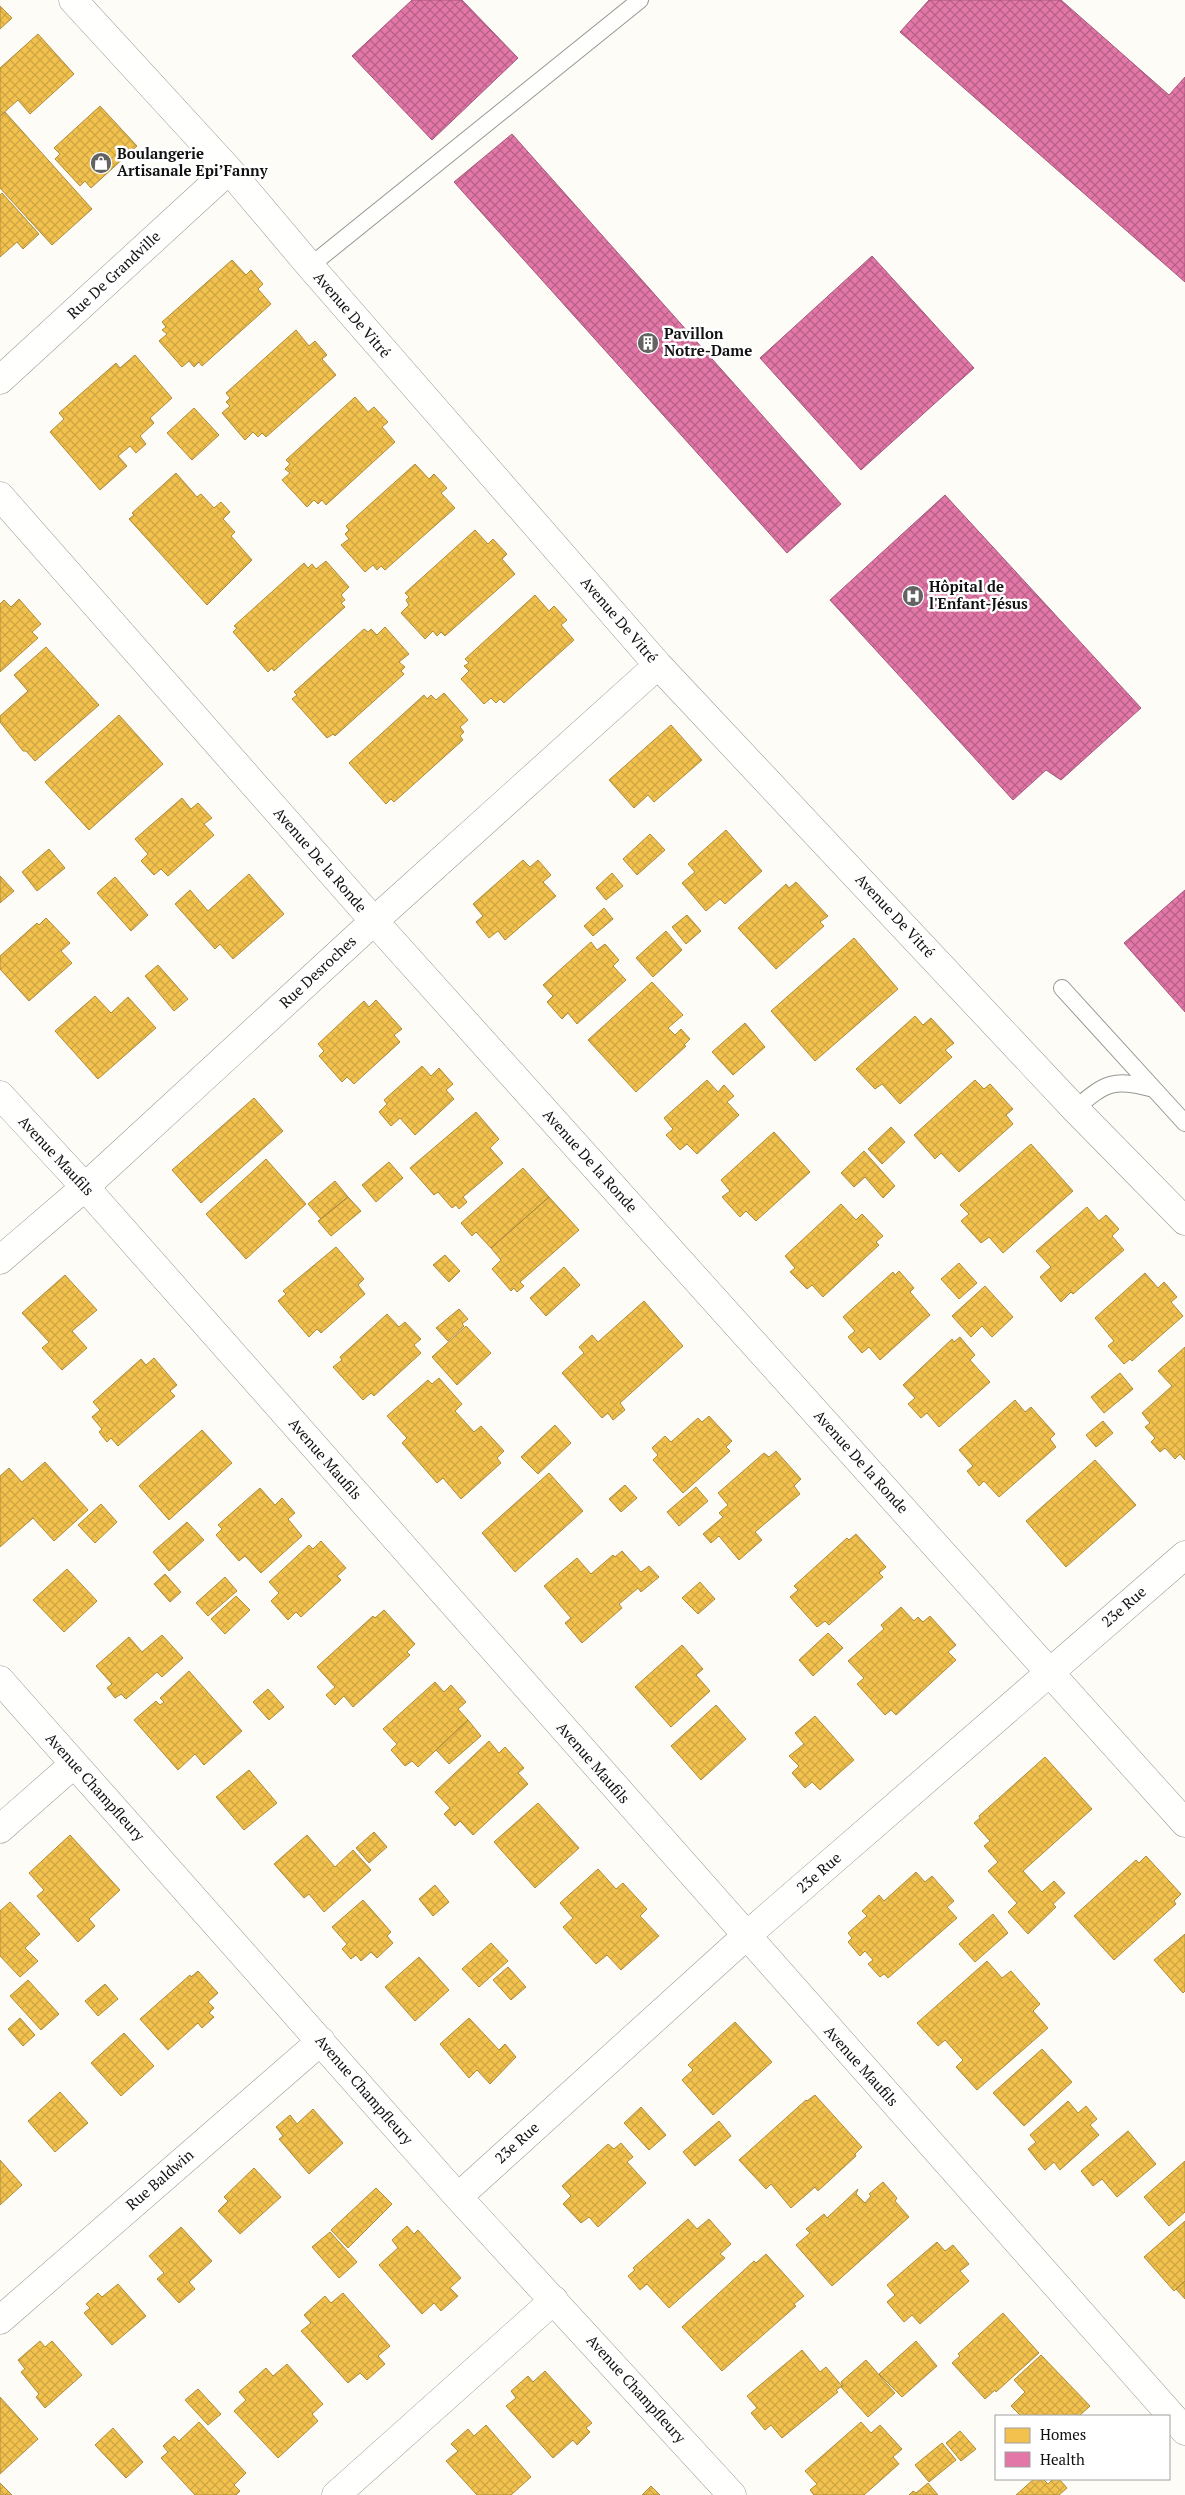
<svg xmlns="http://www.w3.org/2000/svg" width="1185" height="2495" font-family="'PT Serif',serif">
	<style>
		.homes { fill: url(#homes-cross-hatch); stroke: #ae8c3c }
		.health { fill: url(#health-cross-hatch); stroke: #a4587b }
		.lines { fill: none; stroke-linecap: round; stroke-linejoin: round }
		.service-casing { stroke: #979795; stroke-width: 18 }
		.minor-casing { stroke: #979795; stroke-width: 29 }
		.service { stroke: #fffffe; stroke-width: 16 }
		.minor { stroke: #fffffe; stroke-width: 28 }
		.labels { text-anchor: middle; stroke-width: 5; stroke-linejoin: round; paint-order: stroke }
		.poi-label { font-size: 15px; font-weight: bold; fill: #111; stroke: #fff; text-anchor: start }
		.street-label { font-size: 15px; fill: #111; stroke: #fff }
	</style>
	<defs>
		<pattern id="homes-cross-hatch" width="8" height="8" patternUnits="userSpaceOnUse" patternTransform="scale(1.25)"><rect width="8" height="8" fill="#f2c14e"/><path d="M0 0l8 8M0 8l8-8" fill="none" stroke="#cea543"/></pattern>
		<pattern id="health-cross-hatch" width="8" height="8" patternUnits="userSpaceOnUse" patternTransform="scale(1.25)"><rect width="8" height="8" fill="#e377a8"/><path d="M0 0l8 8M0 8l8-8" fill="none" stroke="#b76087"/></pattern>
	</defs>
	<rect width="100%" height="100%" fill="#fdfcf7"/>
	<path class="homes" d="M0 6 12 18 0 29Z
		M38 34 74 74 30 114 18 100 0 116V68Z
		M100 106 137 146 91 188 85 181 80 186 55 159 60 154 54 148Z
		M5 112 92 209 52 245 0 188V116Z
		M2 193 39 234 23 249 17 242 0 257V195Z
		M232 260 246 275 251 270 263 284 258 289 271 304 202 366 199 362 194 367 189 361 182 367 159 341 167 334 162 330 166 327 162 322Z
		M296 330 309 346 315 341 327 355 322 359 336 375 266 437 262 433 258 437 253 432 245 440 222 413 230 406 226 402 230 398 226 393Z
		M135 355 172 398 150 418 154 423 140 436 146 444 136 453 130 446 118 456 127 466 100 490 50 432 64 419 59 413 116 363 120 368Z
		M355 397 368 412 374 407 388 422 382 427 395 442 326 505 322 500 318 504 314 500 307 507 282 480 290 473 285 469 290 464 286 460Z
		M194 408 219 435 192 460 167 433Z
		M415 464 429 479 434 474 447 488 441 493 455 508 385 570 381 566 377 570 373 565 365 572 341 545 349 539 345 534 349 530 346 526Z
		M176 473 197 497 201 494 214 508 221 502 230 512 223 519 235 532 231 536 252 560 207 605 129 519 134 515 132 513Z
		M475 530 488 544 493 539 507 554 502 559 515 574 445 636 441 632 437 636 433 631 425 639 401 613 409 605 406 600 409 597 405 593Z
		M326 561 349 587 341 595 345 600 341 603 345 607 274 671 272 668 268 672 233 632 237 628 234 626 304 563 308 568 312 564 316 569Z
		M535 595 549 611 554 606 567 620 561 625 574 640 504 703 500 699 496 703 491 698 484 704 461 679 469 671 464 666 469 663 465 659Z
		M19 599 41 624 32 632 38 638 0 672V604L4 600 11 607Z
		M385 627 409 654 399 662 405 667 401 671 404 674 335 736 333 734 327 738 292 699 297 695 294 692 364 629 368 632 371 629 377 635Z
		M46 647 99 705 35 761 26 751H23L0 722V716L28 691 14 675Z
		M444 693 468 720 460 727 464 732 460 736 463 740 394 802 391 799 386 804 349 763 424 695 427 699 431 695 436 700Z
		M119 715 163 764 89 830 45 782Z
		M671 725 702 760 654 802 648 795 634 808 609 780Z
		M182 798 191 809 198 803 212 818 204 824 214 835 168 876 161 869 154 875 141 861 148 854 135 839Z
		M726 830 762 871 725 904 720 899 706 911 682 883 695 872 688 864Z
		M650 834 665 850 637 875 623 859Z
		M49 849 65 868 37 891 22 872Z
		M523 860 530 867 538 860 551 875 543 882 556 896 505 940 498 931 489 938 476 922 483 916 473 904Z
		M612 873 623 886 606 900 596 888Z
		M249 874 284 914 233 959 220 944 215 949 175 904 190 890 208 911Z
		M0 876 14 891 0 903Z
		M115 877 148 915 131 931 97 893Z
		M796 882 828 916 820 922 824 926 776 969 738 928 786 884 789 888Z
		M604 908 613 919 593 936 584 926Z
		M687 915 701 931 686 944 672 927Z
		M46 918 70 943 61 951 72 963 29 1001 0 969V956L37 923 39 925Z
		M666 931 682 950 653 977 636 958Z
		M854 938 898 989 815 1061 771 1011Z
		M591 942 597 950 605 944 619 960 613 966 626 980 577 1024 568 1013 562 1019 547 1002 553 996 543 985Z
		M158 965 188 999 174 1011 145 976Z
		M652 982 683 1015 668 1028 675 1035 681 1029 690 1039 684 1045 686 1046 636 1092 588 1040Z
		M95 996 111 1013 128 997 156 1028 98 1079 55 1031Z
		M376 1000 402 1029 394 1035 400 1042 354 1084 347 1077 342 1082 319 1056 324 1051 318 1044 364 1001 369 1007Z
		M915 1016 923 1025 931 1018 954 1043 945 1050 952 1057 900 1104 882 1084 875 1089 856 1069Z
		M745 1023 765 1047 733 1075 712 1052Z
		M422 1066 431 1076 439 1068 453 1084 446 1090 454 1099 415 1135 400 1118 391 1126 379 1112 387 1104 384 1100Z
		M707 1080 718 1092 724 1085 734 1096 727 1102 739 1115 697 1154 687 1144 680 1150 666 1135 673 1129 664 1118Z
		M975 1080 984 1089 990 1084 1013 1109 1006 1115 1013 1124 959 1172 941 1153 935 1159 914 1135Z
		M254 1098 283 1131 201 1203 172 1170Z
		M476 1112 499 1139 490 1148 503 1163 463 1197 467 1202 459 1209 456 1205 452 1208 438 1192 434 1195 410 1168Z
		M891 1127 905 1142 882 1164 868 1149Z
		M774 1132 810 1172 756 1221 746 1211 740 1217 722 1197 730 1191 721 1180Z
		M1031 1144 1073 1191 1003 1253 989 1237 981 1243 961 1221 969 1214 960 1205Z
		M864 1151 895 1186 883 1198 865 1177 854 1187 841 1173Z
		M266 1159 306 1204 246 1259 206 1214Z
		M389 1162 403 1178 376 1202 362 1185Z
		M523 1168 549 1197 491 1248 476 1232 472 1236 461 1223Z
		M335 1181 348 1197 321 1219 308 1204Z
		M348 1197 361 1211 331 1236 318 1221Z
		M549 1197 579 1230 520 1282 524 1286 517 1292 514 1288 511 1291 492 1269 501 1260 491 1248Z
		M841 1204 856 1220 862 1214 883 1236 876 1242 879 1245 823 1297 812 1285 807 1289 790 1272 795 1268 785 1256Z
		M1087 1207 1099 1221 1106 1215 1119 1229 1112 1236 1124 1250 1073 1294 1071 1292 1061 1302 1040 1277 1051 1267 1036 1251Z
		M336 1247 364 1279 358 1285 365 1294 321 1333 317 1329 309 1337 278 1301 286 1294 283 1291Z
		M445 1255 460 1271 449 1282 433 1265Z
		M959 1263 977 1283 959 1299 941 1279Z
		M564 1267 580 1285 546 1316 530 1298Z
		M899 1271 914 1288 910 1292 930 1315 880 1360 869 1347 862 1353 848 1337 855 1331 843 1317 893 1272 895 1275Z
		M1145 1273 1158 1288 1164 1282 1177 1297 1171 1302 1183 1316 1132 1361 1130 1359 1124 1364 1108 1346 1114 1341 1095 1318Z
		M65 1275 97 1310 72 1331 87 1348 62 1370 42 1348 49 1342 22 1313Z
		M985 1286 1013 1317 992 1337 982 1326 971 1337 952 1316Z
		M644 1301 683 1346 620 1403 625 1410 613 1420 608 1413 602 1418 562 1373 584 1353 579 1347 592 1335 598 1342Z
		M459 1309 468 1319 462 1324 464 1326 448 1341 436 1328Z
		M387 1314 399 1327 405 1322 421 1339 414 1345 421 1353 374 1396 371 1393 363 1400 333 1367 342 1360 340 1357Z
		M466 1326 491 1353 457 1385 432 1357Z
		M960 1337 975 1355 970 1360 990 1382 939 1427 927 1413 921 1418 908 1404 915 1398 903 1385 952 1339 954 1342Z
		M1185 1347V1460L1180 1454 1175 1459 1165 1448 1160 1452 1151 1442 1155 1438 1145 1427 1150 1423 1142 1413 1172 1386 1158 1371Z
		M154 1358 177 1385 170 1391 175 1396 118 1446 111 1438 107 1442 99 1432 102 1429 92 1417 100 1410 93 1402 141 1359 146 1365Z
		M1120 1373 1133 1389 1104 1413 1091 1397Z
		M439 1378 462 1404 455 1411 474 1432 481 1426 504 1451 497 1458 501 1463 461 1499 443 1478 437 1483 402 1443 407 1438 387 1416 428 1380 432 1384Z
		M1015 1400 1025 1412 1031 1407 1055 1434 1050 1439 1056 1447 999 1497 984 1481 979 1486 967 1471 973 1466 959 1450Z
		M709 1416 732 1441 726 1447 730 1451 683 1493 653 1460 658 1455 652 1448 665 1436 671 1442 698 1418 702 1422Z
		M1103 1421 1113 1433 1096 1447 1086 1435Z
		M555 1425 571 1443 538 1474 521 1457Z
		M202 1430 232 1463 169 1520 139 1486Z
		M776 1451 801 1479 794 1486 800 1494 755 1532 762 1540 739 1560 719 1536 711 1543 703 1534 723 1517 719 1513 728 1505 718 1493 764 1453 769 1457Z
		M1095 1460 1136 1505 1066 1567 1026 1521Z
		M45 1462 88 1510 54 1541 33 1518 0 1547V1476L9 1468 22 1482Z
		M549 1473 583 1511 515 1572 482 1533Z
		M625 1485 637 1498 621 1512 609 1499Z
		M696 1487 708 1501 679 1526 667 1512Z
		M260 1488 275 1505 282 1498 295 1513 288 1519 302 1536 261 1573 245 1556 239 1561 216 1535 222 1529 218 1525Z
		M101 1504 117 1522 95 1543 78 1525Z
		M187 1522 204 1540 169 1571 153 1552Z
		M856 1534 886 1567 879 1573 883 1577 829 1625 825 1621 817 1627 790 1597 798 1590 794 1586 847 1538 849 1540Z
		M321 1541 346 1568 337 1576 341 1580 301 1617 296 1612 288 1620 271 1601 279 1593 269 1582 309 1545 313 1549Z
		M622 1551 641 1572 649 1566 659 1577 641 1592 638 1588 619 1604 622 1608 582 1643 565 1623 571 1618 544 1586 577 1558 591 1574 613 1555 615 1557Z
		M67 1569 97 1601 64 1632 33 1600Z
		M165 1574 181 1592 170 1602 154 1584Z
		M225 1577 237 1591 208 1616 196 1603Z
		M700 1582 715 1599 698 1614 682 1598Z
		M236 1596 250 1610 225 1634 211 1619Z
		M901 1607 914 1621 918 1617 923 1622 930 1616 956 1645 948 1652 956 1660 896 1715 891 1710 885 1715 857 1684 864 1678 848 1661 884 1629 881 1625Z
		M384 1610 415 1644 407 1652 410 1655 353 1707 344 1696 335 1705 326 1695 335 1687 317 1667 373 1616 375 1618Z
		M828 1633 843 1648 813 1676 799 1660Z
		M162 1635 183 1658 162 1677 157 1672 126 1699 121 1694 115 1698 107 1688 112 1684 96 1666 129 1637 142 1652Z
		M682 1645 703 1669 696 1675 710 1691 671 1727 635 1687Z
		M189 1671 242 1731 204 1765 195 1754 178 1770 134 1720 156 1701 160 1705 164 1702 160 1698Z
		M435 1682 444 1692 451 1685 466 1702 458 1709 468 1720 418 1767 412 1761 405 1766 391 1750 397 1744 383 1729Z
		M268 1689 284 1707 269 1720 253 1702Z
		M716 1705 746 1739 701 1780 671 1746Z
		M815 1716 854 1760 820 1790 812 1782 805 1788 792 1773 799 1766 789 1756 804 1744 795 1733Z
		M468 1720 481 1736 449 1764 436 1750Z
		M489 1741 499 1753 505 1747 524 1768 518 1773 528 1784 473 1835 460 1821 455 1826 444 1814 450 1808 435 1792Z
		M1045 1757 1092 1809 1023 1871 1042 1892 1054 1881 1065 1893 1053 1904 1056 1907 1028 1934 1008 1912 1017 1903 988 1871 998 1862 984 1846 990 1841 974 1823 980 1818 979 1816Z
		M249 1770 277 1803 244 1830 216 1797Z
		M538 1803 579 1848 535 1888 494 1842Z
		M374 1832 387 1847 369 1863 356 1848Z
		M70 1835 120 1890 89 1919 95 1926 78 1942 37 1896 44 1890 29 1873Z
		M307 1835 335 1867 353 1850 371 1870 324 1912 309 1894 304 1898 274 1864Z
		M1146 1856 1181 1894 1174 1901 1176 1904 1114 1960 1074 1916 1136 1860 1139 1863Z
		M598 1869 616 1889 623 1883 647 1909 640 1916 659 1936 621 1970 607 1955 596 1964 563 1927 573 1918 560 1903Z
		M916 1872 925 1882 932 1876 954 1901 947 1907 957 1918 888 1978 884 1974 880 1977 868 1964 873 1960 865 1951 860 1956 848 1942 852 1938 848 1933 867 1916 862 1911 879 1895 884 1901Z
		M435 1885 449 1902 433 1916 419 1899Z
		M363 1900 391 1932 387 1936 393 1943 377 1958 371 1952 361 1961 356 1955 351 1959 342 1949 347 1944 332 1927Z
		M10 1902 40 1934 25 1948 38 1961 20 1977 0 1956V1911Z
		M993 1914 1008 1933 975 1962 959 1944Z
		M1185 1934V1991L1183 1993 1154 1960Z
		M491 1943 508 1961 479 1987 462 1969Z
		M419 1957 449 1990 415 2021 385 1987Z
		M987 1961 1002 1978 1011 1971 1040 2004 1033 2011 1048 2028 977 2090 956 2067 963 2060 945 2040 938 2046 917 2023Z
		M508 1967 526 1987 511 2000 493 1980Z
		M198 1971 218 1993 208 2002 214 2008 209 2013 214 2017 202 2028 198 2023 168 2050 140 2019 190 1975 191 1977Z
		M28 1980 59 2014 41 2030 10 1996Z
		M105 1984 118 1999 98 2016 85 2001Z
		M20 2018 35 2035 23 2046 8 2029Z
		M469 2018 499 2050 505 2044 516 2057 490 2084 477 2070 469 2078 440 2044Z
		M735 2022 772 2062 713 2115 682 2080 693 2070 688 2065Z
		M124 2033 154 2066 121 2096 91 2063Z
		M1042 2049 1072 2082 1024 2126 993 2093Z
		M60 2092 88 2123 55 2152 28 2121Z
		M815 2095 862 2147 855 2154 856 2156 818 2191 815 2187 791 2208 771 2184 766 2189 739 2160 806 2100 807 2101Z
		M1068 2101 1078 2113 1086 2106 1097 2119 1090 2125 1099 2135 1060 2170 1054 2162 1045 2170 1028 2149 1036 2142 1030 2135Z
		M641 2107 666 2135 649 2150 624 2123Z
		M313 2109 343 2143 309 2174 279 2139 283 2136 276 2127 290 2115 297 2124Z
		M719 2121 731 2136 695 2166 683 2152Z
		M1128 2131 1156 2164 1117 2197 1102 2179 1093 2186 1081 2171Z
		M621 2143 633 2157 627 2162 646 2183 598 2227 589 2217 581 2223 563 2204 571 2196 562 2186 608 2144 614 2149Z
		M0 2160 22 2185 0 2205Z
		M1185 2161V2212L1169 2226 1144 2197Z
		M254 2168 281 2197 240 2234 218 2211 228 2201 224 2197Z
		M883 2182 897 2198 895 2201 909 2217 832 2286 796 2245 810 2233 806 2229 824 2214 827 2218 858 2189 856 2194 865 2203 871 2196 869 2194Z
		M376 2188 392 2204 348 2248 331 2230Z
		M688 2219 697 2229 709 2219 731 2244 720 2254 725 2258 669 2308 647 2284 640 2290 628 2276 635 2270 633 2268Z
		M1185 2221V2281L1174 2291 1144 2257Z
		M407 2226 414 2234 418 2230 461 2278 450 2288 458 2296 441 2311 434 2303 422 2314 379 2265 398 2248 392 2240Z
		M181 2227 212 2261 189 2282 195 2289 179 2303 157 2279 164 2273 149 2256Z
		M330 2232 357 2262 339 2278 312 2247Z
		M937 2242 945 2251 953 2245 969 2264 960 2271 969 2281 920 2324 912 2315 904 2322 887 2302 895 2295 887 2285Z
		M766 2254 804 2296 794 2304 796 2306 722 2371 682 2327 754 2261 756 2263Z
		M1185 2281V2299L1176 2289Z
		M118 2284 146 2316 112 2345 84 2313 90 2308 86 2304 98 2293 102 2297Z
		M343 2293 390 2346 378 2356 385 2364 367 2380 360 2373 348 2383 301 2331 311 2323 304 2315 325 2296 331 2303Z
		M1003 2313 1039 2353 996 2392 995 2390 985 2399 952 2363 960 2356 958 2354Z
		M40 2341 45 2347 52 2341 82 2375 45 2408 36 2397 39 2394 21 2372 25 2369 18 2360Z
		M916 2341 937 2366 902 2397 879 2374Z
		M802 2350 820 2372 826 2367 842 2386 836 2390 838 2392 782 2438 771 2425 765 2430 751 2413 757 2408 747 2396Z
		M1041 2355 1090 2406 1079 2416H1021L1011 2406 1025 2392 1014 2380Z
		M866 2360 895 2393 868 2417 841 2387 843 2386 841 2382Z
		M287 2364 323 2404 312 2414 318 2421 278 2458 234 2411 246 2400 239 2392 266 2368 273 2376Z
		M545 2371 592 2423 586 2428 590 2432 577 2445 573 2440 553 2458 506 2406 516 2398 511 2391 528 2376 533 2382Z
		M198 2389 221 2414 208 2425 185 2400Z
		M0 2397 38 2439 0 2474Z
		M199 2422 246 2473 234 2485 240 2491 236 2495H195L161 2458 168 2452 163 2446 174 2436 179 2441Z
		M861 2422 871 2433 880 2425 902 2449 893 2457 899 2464 864 2495H814L810 2490 817 2484 805 2471Z
		M486 2425 531 2477 511 2495H477L446 2461 458 2451 451 2444 468 2429 474 2436Z
		M113 2428 143 2462 126 2478 95 2445Z
		M960 2431 976 2449 961 2461 946 2443Z
		M942 2443 956 2460 929 2482 915 2465Z
		M1034 2479H1043L1048 2484 1053 2479H1059L1067 2488 1059 2495H1016Z
		M0 2483 12 2495H0Z
		M928 2483 938 2495H909L913 2491 916 2493Z
		M651 2486 660 2495H642Z"/>
	<path class="health" d="M412 0H462L518 58 432 140 352 56Z
		M929 0H1061L1169 95 1185 77V282L900 32Z
		M512 134 841 504 787 553 454 182Z
		M872 256 974 368 861 470 760 358Z
		M945 495 1141 708 1061 780 1046 770 1013 800 830 600Z
		M1185 890V1012L1124 943Z"/>
	<g class="lines">
		<g class="service-casing">
			<path id="service" d="M310 266 640 0
				M1062 988 1185 1123
				M1075 1109C1106 1082 1114 1078 1154 1089"/>
		</g>
		<g class="minor-casing">
			<path id="minor" d="M73 0 229 170 310 266 658 665 1075 1109 1185 1221
				M0 380 229 170
				M0 496 374 921 1185 1823
				M0 1095 85 1187 1185 2431
				M0 1260 85 1187 374 921 658 665
				M0 1680 458 2197 732 2495
				M0 1829 74 1764
				M458 2197 746 1936 1185 1555
				M0 2320 321 2041
				M336 2495 554 2300"/>
		</g>
		<use href="#service" class="service"/>
		<use href="#minor" class="minor"/>
	</g>
	<defs>
		<g id="shop-disc" transform="scale(1.125)"><circle r="9.5" fill="#646362" stroke="#fff"/><path d="M-5-2.5h2.3a2.7 3.5 0 0 1 5.4 0H5L5.5 6h-11ZM-1.5-2.5h3a1.5 2.3 0 0 0-3 0Z" fill="#fff"/></g>
		<g id="building-disc" transform="scale(1.125)"><circle r="9.5" fill="#646362" stroke="#fff"/><path d="M-4-6H4V6H1V3H-1V6H-4ZM-2.5-4.3h1.7v1.8h-1.7ZM.8-4.3h1.7v1.8H.8ZM-2.5-1h1.7V.8h-1.7ZM.8-1h1.7V.8H.8Z" fill="#fff"/></g>
		<g id="hospital-disc" transform="scale(1.125)"><circle r="9.5" fill="#646362" stroke="#fff"/><path d="M-5-5h3v3.5h4V-5h3V5h-3V1.5h-4V5h-3Z" fill="#fff"/></g>
	</defs>
	<g fill-rule="evenodd">
		<use href="#shop-disc" x="101" y="163"/>
		<use href="#building-disc" x="648" y="343"/>
		<use href="#hospital-disc" x="913" y="596"/>
	</g>
	<g class="labels">
		<g class="poi-label">
			<text x="117" y="159">Boulangerie<tspan x="117" dy="17">Artisanale Epi’Fanny</tspan></text>
			<text x="664" y="339">Pavillon<tspan x="664" dy="17">Notre-Dame</tspan></text>
			<text x="929" y="592">Hôpital de<tspan x="929" dy="17">l'Enfant-Jésus</tspan></text>
		</g>
		<g class="street-label">
			<text transform="translate(114 275) rotate(-43)" y="5">Rue De Grandville</text>
			<text transform="translate(352 315) rotate(49)" y="5">Avenue De Vitré</text>
			<text transform="translate(619 620) rotate(49)" y="5">Avenue De Vitré</text>
			<text transform="translate(320 860) rotate(49)" y="5">Avenue De la Ronde</text>
			<text transform="translate(895 916) rotate(47)" y="5">Avenue De Vitré</text>
			<text transform="translate(318 972) rotate(-43)" y="5">Rue Desroches</text>
			<text transform="translate(56 1156) rotate(47)" y="5">Avenue Maufils</text>
			<text transform="translate(590 1161) rotate(48)" y="5">Avenue De la Ronde</text>
			<text transform="translate(325 1459) rotate(49)" y="5">Avenue Maufils</text>
			<text transform="translate(861 1462) rotate(48)" y="5">Avenue De la Ronde</text>
			<text transform="translate(1124 1607) rotate(-41)" y="5">23e Rue</text>
			<text transform="translate(593 1763) rotate(49)" y="5">Avenue Maufils</text>
			<text transform="translate(95 1787) rotate(48)" y="5">Avenue Champfleury</text>
			<text transform="translate(819 1873) rotate(-41)" y="5">23e Rue</text>
			<text transform="translate(861 2066) rotate(48)" y="5">Avenue Maufils</text>
			<text transform="translate(364 2090) rotate(49)" y="5">Avenue Champfleury</text>
			<text transform="translate(517 2143) rotate(-42)" y="5">23e Rue</text>
			<text transform="translate(160 2180) rotate(-41)" y="5">Rue Baldwin</text>
			<text transform="translate(636 2389) rotate(48)" y="5">Avenue Champfleury</text>
		</g>
	</g>
	<rect x="995" y="2415" width="175" height="65" fill="#ffffff" stroke="#a0a0a0"/>
	<rect x="1005" y="2428" width="25" height="15" fill="#f2c14e" stroke="#a0a0a0"/>
	<text x="1040" y="2440" font-size="15" fill="#111111">Homes</text>
	<rect x="1005" y="2452" width="25" height="15" fill="#e377a8" stroke="#a0a0a0"/>
	<text x="1040" y="2465" font-size="15" fill="#111111">Health</text>
</svg>
